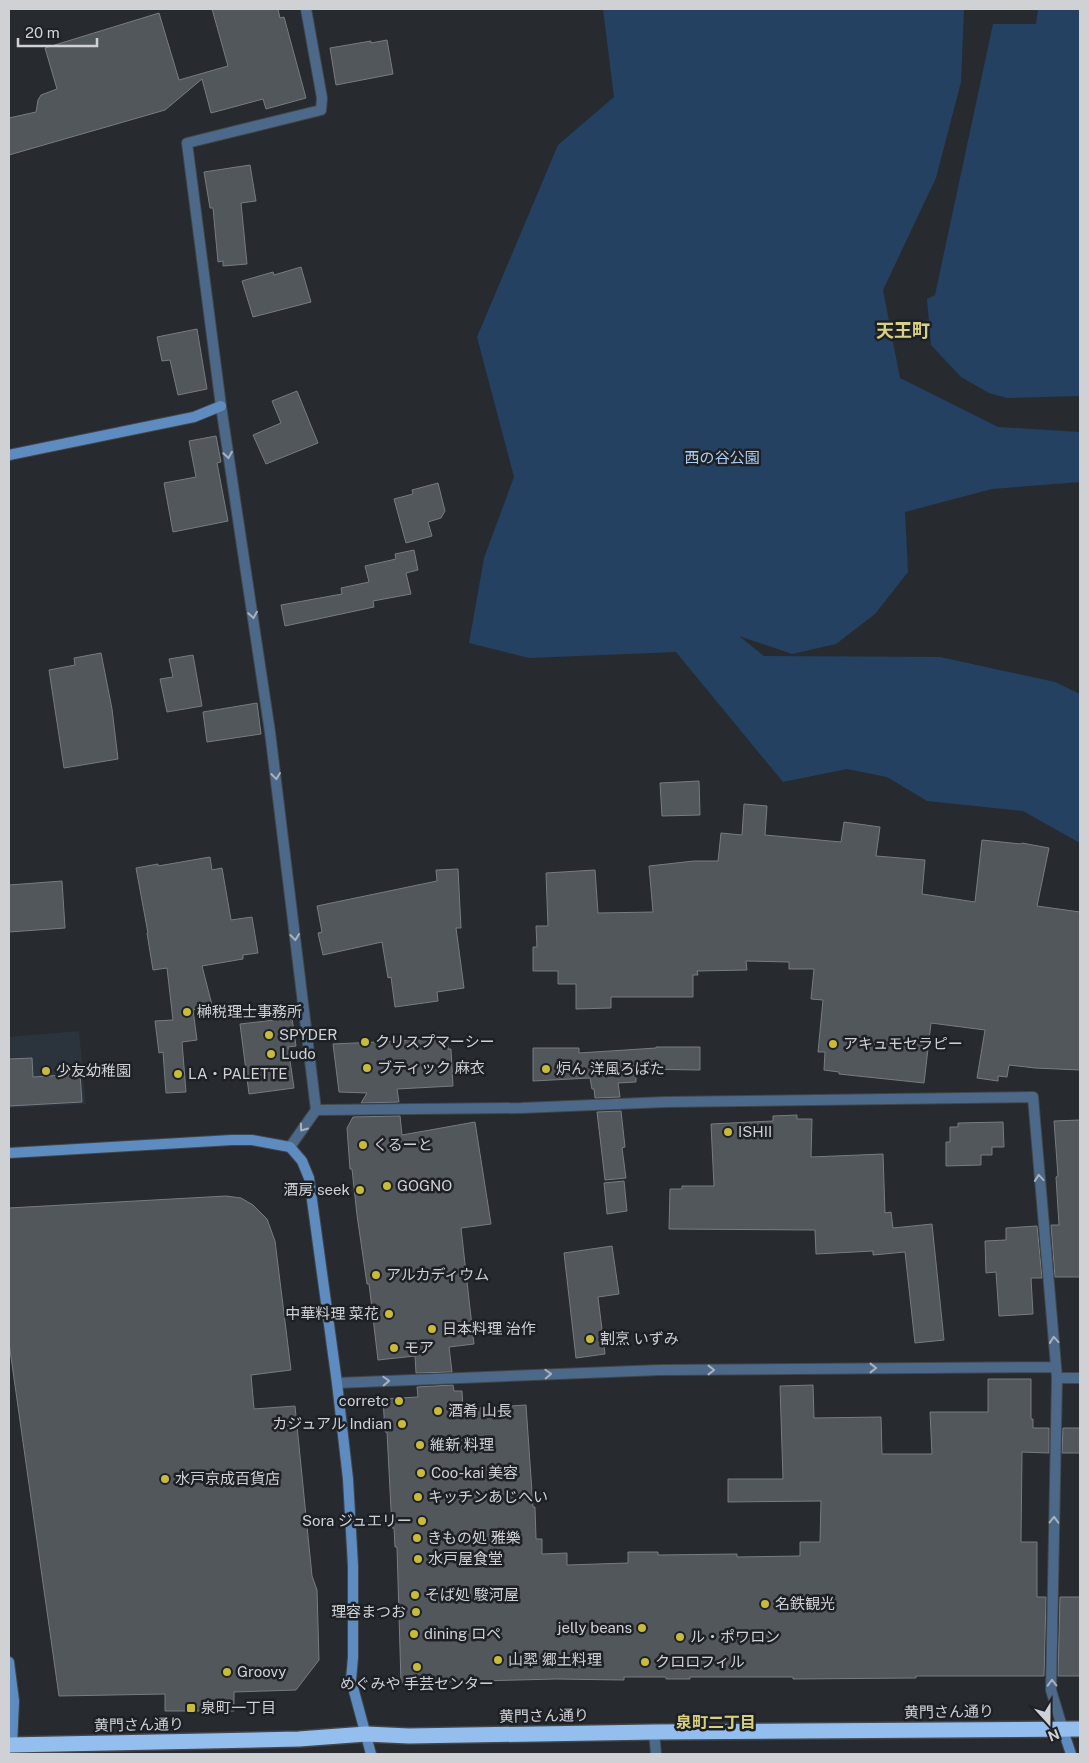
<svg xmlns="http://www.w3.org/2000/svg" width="1089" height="1763" font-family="'Public Sans','Noto Sans JP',sans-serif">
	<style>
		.built { fill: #2b333c }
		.green { fill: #244162 }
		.building { fill: #52575c; stroke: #777c81 }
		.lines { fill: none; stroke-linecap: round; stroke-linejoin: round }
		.street-casing { stroke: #42464a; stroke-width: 12 }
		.secondary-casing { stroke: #42464a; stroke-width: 12 }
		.highway-casing { stroke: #42464a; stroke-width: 18 }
		.street { stroke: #4d698a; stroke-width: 10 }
		.secondary { stroke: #5e8cc0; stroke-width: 10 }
		.highway { stroke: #94beee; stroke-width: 15 }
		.oneway { stroke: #a8b2be }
		.poi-dot { fill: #caba3a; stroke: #1d2126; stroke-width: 2 }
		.labels { text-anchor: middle; stroke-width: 5; stroke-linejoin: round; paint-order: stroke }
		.park-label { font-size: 15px; fill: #accdf4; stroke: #1d2126 }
		.poi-label { font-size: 15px; fill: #cfd1d5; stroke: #1d2126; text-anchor: start }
		.street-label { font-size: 15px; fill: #cfd1d5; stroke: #1d2126 }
		.neighbourhood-label { font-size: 16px; font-weight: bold; fill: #dad082; stroke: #1d2126 }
		.quarter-label { font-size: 18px; font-weight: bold; fill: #dad082; stroke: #1d2126 }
	</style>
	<rect width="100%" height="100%" fill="#272b2f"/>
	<path class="built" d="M79 1031 86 1104 9 1108V1037Z"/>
	<path class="green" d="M603 9H964L961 82 936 178 883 290 900 378 998 427 1080 432V482L992 489 905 512 908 572 875 614 836 644 792 654 739 636 764 656 940 657 1055 682 1080 694V843L1023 811 927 801 887 777 847 769 783 782 676 652 529 658 469 643 484 558 514 477 477 337 558 145 614 97Z
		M1038 9H1080V396L1007 398 989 393 961 377 931 345 927 299 935 295 993 24H1036Z"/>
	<path class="building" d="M212 9H278L280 18 284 17 306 98 266 109 263 99 211 113 202 79 165 110 9 155V118L36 112 38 100 41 95 57 89 45 48 159 13 179 80 228 66Z
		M387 40 393 74 336 85 330 48 371 41V43Z
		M250 165 256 201 241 203 247 264 223 266V261L218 262 213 208H210L204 172Z
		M301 267 311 302 253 317 242 281 273 272 274 275Z
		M197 329 207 389 178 395 170 360 162 361 157 337Z
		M297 391 318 443 266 464 253 435 281 423 272 401Z
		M216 436 221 462 217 463 228 521 173 532 164 483 196 477 189 441Z
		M438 483 445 511 441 518 428 522 432 536 406 543 394 499 413 494 412 490Z
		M414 550 418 570 406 573 411 594 373 601 374 607 285 626 281 605 342 594 341 588 369 582 365 566 396 559 395 554Z
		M101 653 112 709 118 759 64 768 49 670 75 665 74 658Z
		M193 655 202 706 167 712 160 679 173 677 169 659Z
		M257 703 261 734 207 742 203 712Z
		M699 781 700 815 662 816 660 783Z
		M744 804 767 806 765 835 841 842 844 822 880 827 876 856 925 860 922 894 975 902 982 840 1021 844 1022 843 1049 848 1037 906 1080 912V1070L1035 1068 1009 1065 1007 1077 998 1076V1081L977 1078 985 1030 931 1023 924 1083 839 1074V1072L824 1070 825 1052H818L823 1000 811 999 814 969H789V962L746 961 747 970 697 971 698 975H693V997H611V1008L576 1009V984H558V971H533V947H537L536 926H548L546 873 595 870 598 913 653 912 649 866 694 861H718L721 833 742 835Z
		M210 857 212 870 222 868 231 920 252 917 258 953 243 955V959L202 966 212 1005 193 1010 197 1040 182 1042 186 1092 166 1093 163 1052 159 1053 155 1021 173 1020 167 968 153 970 147 933H148L136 868 158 864V866Z
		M458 869 461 928H456L464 988 437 992 438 1001 395 1007 391 977 388 978 382 942 323 955 318 933 322 932 317 906 437 881 436 870Z
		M62 881 65 928 9 932V885Z
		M292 1018 296 1046 288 1047 294 1088 249 1094 240 1024Z
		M442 1039 443 1046H448V1049H451L453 1086 397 1089 399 1102 361 1103 367 1093 339 1092 333 1044Z
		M656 1047H700V1070L636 1069V1082L618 1083 620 1097 595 1098 594 1089H592L590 1078 533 1081V1048H579V1053L656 1048Z
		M32 1058 33 1077 80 1074 82 1102 9 1106V1059Z
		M621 1111 625 1147 622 1148 626 1178 605 1180 597 1112Z
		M797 1115V1119H812L811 1157 883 1154 885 1213 891 1212 893 1228 932 1224 944 1340 915 1343 905 1252 873 1255V1251L816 1254 815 1230 669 1229 670 1189H682V1186H714L711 1124 773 1121V1116Z
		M400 1116 402 1135 475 1122 491 1224 461 1228 474 1344 449 1347 452 1372 416 1373 415 1356 378 1360 369 1284H367L357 1215 352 1169H350L347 1128 353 1117Z
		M1080 1120V1277H1055L1051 1225H1059L1056 1177 1058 1176 1054 1121Z
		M1003 1122 1004 1147H992V1155H981V1165L946 1166V1142H950V1127H958V1123Z
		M624 1181 627 1211 607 1214 604 1183Z
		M226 1196 241 1198 253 1205 267 1219 275 1241 291 1370 251 1375 254 1409 295 1406 312 1576 317 1590 319 1660 296 1690 234 1692V1711H165V1694L59 1696 9 1343V1208Z
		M1037 1226 1042 1278H1031L1033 1314 999 1316 996 1272 986 1273 985 1241 1006 1240V1228Z
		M612 1246 619 1294 598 1297 605 1354 576 1358 564 1253Z
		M988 1379H1031V1419H1033V1428H1049V1453L1022 1452 1021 1542H1037V1597H1046L1044 1676H916V1678L793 1679V1677H690V1679H666V1677H624V1680L556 1679 401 1683 397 1547H395L394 1528H392L387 1432H385L383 1399 418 1397 417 1387 453 1385 454 1391H462L463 1409 526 1405 533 1507H535L536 1539H542V1554L567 1553V1565L628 1563V1552H658V1555L737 1554V1557L800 1556V1542H820L821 1501 728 1502V1479H783L780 1386 813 1385 814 1418 881 1417 882 1454H932L930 1412H988Z
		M1063 1428H1080V1453H1062Z
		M1060 1597H1080V1676H1058Z"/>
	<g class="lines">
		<g class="street-casing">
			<path id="street" d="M316 1110 521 1108 665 1102 1033 1097 1057 1378 1051 1690 1063 1730
				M290 1147 316 1110 270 732 221 406 187 143 321 110 322 98 306 9
				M1057 1378H1080
				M337 1383 660 1370 1056 1367
				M654 1732 656 1754"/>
		</g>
		<g class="secondary-casing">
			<path id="secondary" d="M9 455 194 417 221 406
				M9 1153 232 1140H252L290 1147 302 1161 309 1178 337 1383 348 1479 353 1566V1657L351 1680 371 1754
				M9 1662 14 1701 12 1745
				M1063 1730 1071 1754"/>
		</g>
		<g class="highway-casing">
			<path id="highway" d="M9 1745 299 1739 366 1734 409 1736 654 1732 1080 1729"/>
		</g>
		<use href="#street" class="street"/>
		<use href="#secondary" class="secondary"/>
		<use href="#highway" class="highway"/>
	</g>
	<defs><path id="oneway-chevron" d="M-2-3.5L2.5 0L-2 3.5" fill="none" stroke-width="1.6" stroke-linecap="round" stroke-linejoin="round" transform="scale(1.25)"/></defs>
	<g class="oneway">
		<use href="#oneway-chevron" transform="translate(228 455) rotate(81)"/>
		<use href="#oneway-chevron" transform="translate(253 615) rotate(81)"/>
		<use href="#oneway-chevron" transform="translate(276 776) rotate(83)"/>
		<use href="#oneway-chevron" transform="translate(295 937) rotate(83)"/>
		<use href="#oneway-chevron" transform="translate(303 1128) rotate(126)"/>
		<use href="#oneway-chevron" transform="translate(1039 1178) rotate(-95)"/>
		<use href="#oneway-chevron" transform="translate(1054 1340) rotate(-95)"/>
		<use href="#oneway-chevron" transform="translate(873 1368)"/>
		<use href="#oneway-chevron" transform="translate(711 1370)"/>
		<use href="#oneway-chevron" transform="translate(548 1374) rotate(-2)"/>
		<use href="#oneway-chevron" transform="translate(386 1381) rotate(-2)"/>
		<use href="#oneway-chevron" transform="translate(1054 1520) rotate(-89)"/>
		<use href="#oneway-chevron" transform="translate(1052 1683) rotate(-91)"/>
	</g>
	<g class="poi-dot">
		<circle cx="187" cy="1012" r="5"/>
		<circle cx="269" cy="1035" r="5"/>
		<circle cx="365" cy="1042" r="5"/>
		<circle cx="833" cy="1044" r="5"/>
		<circle cx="271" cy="1054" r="5"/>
		<circle cx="367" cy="1068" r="5"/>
		<circle cx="546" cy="1069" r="5"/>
		<circle cx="46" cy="1071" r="5"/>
		<circle cx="178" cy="1074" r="5"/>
		<circle cx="728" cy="1132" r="5"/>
		<circle cx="363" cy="1145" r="5"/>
		<circle cx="387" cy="1186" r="5"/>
		<circle cx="360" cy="1190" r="5"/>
		<circle cx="376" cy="1275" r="5"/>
		<circle cx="389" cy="1314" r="5"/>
		<circle cx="432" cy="1329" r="5"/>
		<circle cx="590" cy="1339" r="5"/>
		<circle cx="394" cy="1348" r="5"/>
		<circle cx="399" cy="1401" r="5"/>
		<circle cx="438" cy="1411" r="5"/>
		<circle cx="402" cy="1424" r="5"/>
		<circle cx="420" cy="1445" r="5"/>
		<circle cx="421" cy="1473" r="5"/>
		<circle cx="165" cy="1479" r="5"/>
		<circle cx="418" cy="1497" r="5"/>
		<circle cx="422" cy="1521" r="5"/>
		<circle cx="417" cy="1538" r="5"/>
		<circle cx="418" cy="1559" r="5"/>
		<circle cx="415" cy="1595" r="5"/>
		<circle cx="765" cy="1604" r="5"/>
		<circle cx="416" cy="1612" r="5"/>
		<circle cx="642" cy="1628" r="5"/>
		<circle cx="414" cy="1634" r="5"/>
		<circle cx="680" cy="1637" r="5"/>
		<circle cx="498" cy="1660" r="5"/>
		<circle cx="645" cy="1662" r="5"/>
		<circle cx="417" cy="1667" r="5"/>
		<circle cx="227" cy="1672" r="5"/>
		<rect x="186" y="1703" width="10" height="10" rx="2.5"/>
	</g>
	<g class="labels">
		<g class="park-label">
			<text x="722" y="463">西の谷公園</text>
		</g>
		<g class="poi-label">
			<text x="197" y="1017">榊税理士事務所</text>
			<text x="279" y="1040">SPYDER</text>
			<text x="375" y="1047">クリスプマーシー</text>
			<text x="843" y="1049">アキュモセラピー</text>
			<text x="281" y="1059">Ludo</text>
			<text x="377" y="1073">ブティック 麻衣</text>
			<text x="556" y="1074">炉ん 洋風ろばた</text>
			<text x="56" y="1076">少友幼稚園</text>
			<text x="188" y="1079">LA・PALETTE</text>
			<text x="738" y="1137">ISHII</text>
			<text x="373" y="1150">くるーと</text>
			<text x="397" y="1191">GOGNO</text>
			<text x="350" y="1195" text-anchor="end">酒房 seek</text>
			<text x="386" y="1280">アルカディウム</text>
			<text x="379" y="1319" text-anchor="end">中華料理 菜花</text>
			<text x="442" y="1334">日本料理 治作</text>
			<text x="600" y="1344">割烹 いずみ</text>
			<text x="404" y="1353">モア</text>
			<text x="389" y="1406" text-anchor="end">corretc</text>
			<text x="448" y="1416">酒肴 山長</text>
			<text x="392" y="1429" text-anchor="end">カジュアル Indian</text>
			<text x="430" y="1450">維新 料理</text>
			<text x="431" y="1478">Coo-kai 美容</text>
			<text x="175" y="1484">水戸京成百貨店</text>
			<text x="428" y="1502">キッチンあじへい</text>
			<text x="412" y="1526" text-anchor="end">Sora ジュエリー</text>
			<text x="427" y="1543">きもの処 雅樂</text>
			<text x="428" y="1564">水戸屋食堂</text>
			<text x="425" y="1600">そば処 駿河屋</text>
			<text x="775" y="1609">名鉄観光</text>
			<text x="406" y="1617" text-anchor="end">理容まつお</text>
			<text x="632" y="1633" text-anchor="end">jelly beans</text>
			<text x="424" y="1639">dining ロペ</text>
			<text x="690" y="1642">ル・ポワロン</text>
			<text x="508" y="1665">山翆 郷土料理</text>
			<text x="655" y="1667">クロロフィル</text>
			<text x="237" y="1677">Groovy</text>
			<text x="417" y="1689" text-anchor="middle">めぐみや 手芸センター</text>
			<text x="201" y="1713">泉町一丁目</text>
		</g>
		<g class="street-label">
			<text transform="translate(949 1712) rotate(-1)" y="5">黄門さん通り</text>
			<text transform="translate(544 1716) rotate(-1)" y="5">黄門さん通り</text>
			<text transform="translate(139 1725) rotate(-1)" y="5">黄門さん通り</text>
		</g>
		<g class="neighbourhood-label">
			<text x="716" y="1728">泉町二丁目</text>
		</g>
		<g class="quarter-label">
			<text x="903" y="337">天王町</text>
		</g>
	</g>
	<rect width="1089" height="1763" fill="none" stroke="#cfd1d5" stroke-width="20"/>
	<g transform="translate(1049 1723) rotate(159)" stroke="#1d2126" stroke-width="4" paint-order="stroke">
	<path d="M0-4L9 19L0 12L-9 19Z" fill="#cfd1d5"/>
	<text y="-8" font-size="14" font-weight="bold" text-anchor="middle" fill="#cfd1d5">N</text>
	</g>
	<path d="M18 38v8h79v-8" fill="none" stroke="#cfd1d5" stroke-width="2.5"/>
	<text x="25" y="38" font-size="15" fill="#cfd1d5" stroke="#1d2126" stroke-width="4" paint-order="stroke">20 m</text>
</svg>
